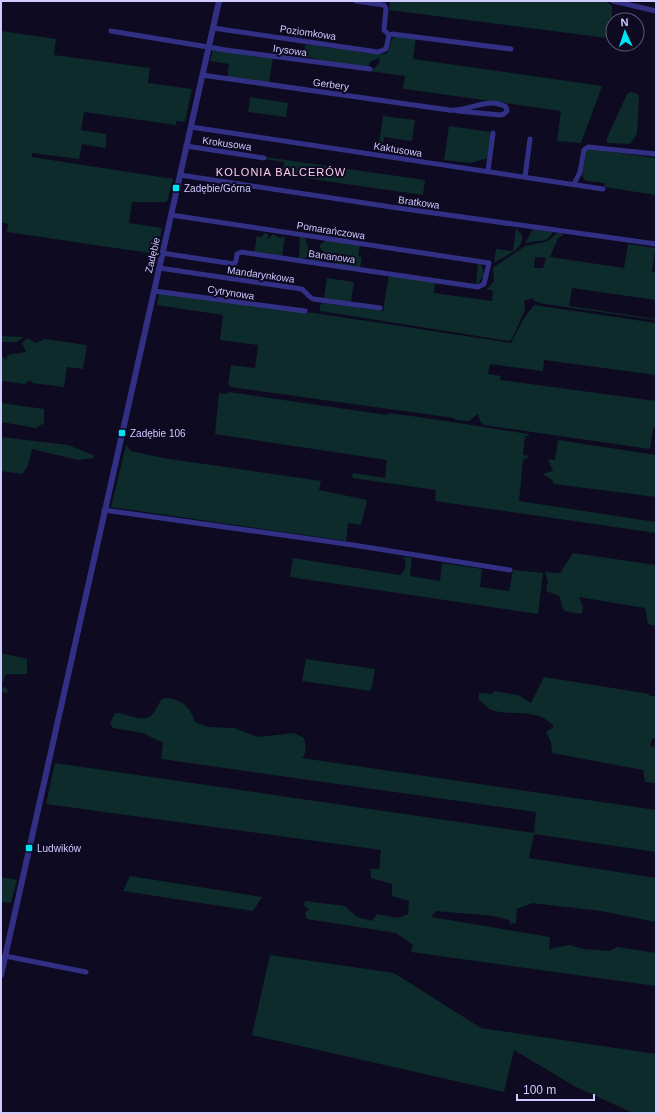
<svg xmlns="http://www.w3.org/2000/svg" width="657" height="1114" font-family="Helvetica,sans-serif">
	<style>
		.green { fill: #0d2b2a; fill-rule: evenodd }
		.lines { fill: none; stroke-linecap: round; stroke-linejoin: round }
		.minor { stroke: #313085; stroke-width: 5 }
		.tertiary { stroke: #313085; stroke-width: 6 }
		.poi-dot { fill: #00e3f5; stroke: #0e0a21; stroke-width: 1.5 }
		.labels { text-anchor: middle; stroke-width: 4; stroke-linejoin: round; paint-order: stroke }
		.street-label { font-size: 10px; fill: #cfcaff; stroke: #0e0a21 }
		.poi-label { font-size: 10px; fill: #cfcaff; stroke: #0e0a21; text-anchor: start }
		.neighbourhood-label { font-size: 11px; letter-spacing: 1px; fill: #fce; stroke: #0e0a21 }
	</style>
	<rect width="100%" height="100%" fill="#0e0a21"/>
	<path class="green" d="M390 1H606L612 6V16L616 20H613V26L607 38 389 10Z
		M1 31 56 39 54 55 150 68 148 83 192 89 185 122 176 121V125L84 112 81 130 106 134V148L82 144 79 159 32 153V157L173 179 167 202H132L129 223 162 228 156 254 7 232 8 224 1 222Z
		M395 36 416 37 413 59 602 86 581 143 557 141 561 111 405 89H403L405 76 368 71 376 67 380 62 379 58 370 62 368 67 324 61 310 57 303 59 305 45H319L329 48 333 47 365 53 386 54C392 49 388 41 395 36Z
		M213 50 273 58 269 83 227 78 229 64 210 61Z
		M631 92 638 94 639 98 637 134 630 144 609 143 607 142V138L627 94Z
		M250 97 288 103 286 117 248 112Z
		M383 116 415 120 412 141 384 137 382 151 378 150Z
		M449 126 491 132 488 158 470 163 444 160Z
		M590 149 656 158V195L604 187 605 183 586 181 582 176 586 152Z
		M265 157 425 180 423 195 283 175 284 162 264 159Z
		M516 228 522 235C525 250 504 256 494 263L496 249 513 251Z
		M533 229 553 232V233L546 240 525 243Z
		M265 233 269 235 267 240 273 234 280 238 285 236 282 257 254 253 257 235 260 238Z
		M557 233H561L563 235 558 238 550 257 624 268 628 244 655 248 652 272 656 273V300L572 288 569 306 656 319V320L544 304 534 301 533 298 524 301 525 310 512 339 509 341 320 311V305L323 303 383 311 389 275 435 282 434 293 492 301 493 291 487 289 494 281 493 268 525 246 548 241ZM535 257 546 258 543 268H534Z
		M300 236 304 237C308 244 310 251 306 258L299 259Z
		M326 240 360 244 358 256 362 257 360 268 334 263 320 248V245Z
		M314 249 321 257 320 261 310 260 312 257V251Z
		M478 262 481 264 484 275 478 284 476 285Z
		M327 278 354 282 351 302 324 298Z
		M159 293 321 314 511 343 524 318 534 305 656 323V375L544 360 543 371 490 364 488 374 501 376 500 380 656 401V425L653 429 650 449 484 425 480 421 478 414 469 421 455 420 454 418 230 387 228 384 231 365 255 368 258 345 220 340 223 315 157 305Z
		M1 336 24 337 17 342H1Z
		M28 338 36 343 45 339 87 345 83 369 67 367 64 387 32 383 30 380 25 384 3 381 1 396V355L6 360 8 355 26 352 22 343Z
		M229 392 387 415 388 413C435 419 480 426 527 434L530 436H525L523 455 530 456 523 460 519 501 656 522V533L435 501 436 490 352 478 353 473 385 478 387 460 215 434 219 393 226 394Z
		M1 403 44 409V423L36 428 1 422Z
		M1 437 68 445 93 455 94 458 78 460 32 449 28 466 22 474 1 471Z
		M558 440 656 455V497L554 484 551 479 542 474 553 471 548 459 555 460Z
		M126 445 131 451 163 458 321 481 319 490 367 500 361 525 348 523 346 541 111 507Z
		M573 553 656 565V626L648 624 645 608 579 597 583 607 582 614 564 611 559 596 546 591 548 582 545 572 560 573Z
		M403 557 412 558 410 576 440 581 442 563 482 569 480 587 509 591 513 570 543 573 538 614 290 577 293 558 400 575 404 571 406 562Z
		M1 653 27 659V674H6L1 687 7 688 8 693 1 692Z
		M306 659 375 669 371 691 302 681Z
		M544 677 650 694 649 696H656V738L652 739 650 746 656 747V783L645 782 643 770 552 753 551 742 546 732 554 727C540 707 511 717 491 710 487 708 483 703 479 700V693L493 694V691L518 695 531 703Z
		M168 698C182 700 191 708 195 722L208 727 234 728 258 737 294 733 304 738C306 745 307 753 302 758L656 810V852L534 834 529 858 656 878V922L601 911 532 903 517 909 516 923 510 924 509 920 494 916 436 911 431 917 550 937 549 949 570 945 583 949 610 951 617 947 656 953V986L411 952 413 945 396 933 307 919 305 913 309 909 304 906 305 901 345 906 357 917 372 921 377 914 398 918 408 914 409 901 392 896V884L371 878 370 869H379L381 850 46 804 55 763 534 833 536 812 161 759 163 743 143 733 113 728 110 723 115 713C125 712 143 724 152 715 156 711 158 704 162 699Z
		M130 876 262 897 253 911 123 891Z
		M1 877 17 880 11 903 1 902Z
		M270 955 394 973 481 1028 656 1054V1113H633L574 1086 514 1050 504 1092 252 1035Z"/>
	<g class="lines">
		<path class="minor" d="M356 1 384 5 386 9 384 30 389 35
			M613 1 656 11
			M213 28 378 52 386 49 389 35 392 34 511 49
			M111 31 226 50 370 69
			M202 75 449 110C469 112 487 96 506 107L507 111 504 114 500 115 458 111
			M191 127 603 189
			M186 146 264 158
			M488 171 493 133
			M180 175 398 208 656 244
			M525 177 530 139
			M574 184 580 172 584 150 588 147 656 154
			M162 253 234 264 236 261 237 254 241 252 478 287 484 284 489 263 171 215
			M159 268 302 289 309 296 313 299 380 308
			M154 291 305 311
			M104 510 353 545 510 570
			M5 956 86 972"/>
		<path class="tertiary" d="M1 975 219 1"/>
	</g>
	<g class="poi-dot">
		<rect x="172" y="184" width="8" height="8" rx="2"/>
		<rect x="118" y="429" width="8" height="8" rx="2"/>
		<rect x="25" y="844" width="8" height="8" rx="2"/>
	</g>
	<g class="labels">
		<g class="street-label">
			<text transform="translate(308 32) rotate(8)" y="4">Poziomkowa</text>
			<text transform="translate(290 50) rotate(8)" y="4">Irysowa</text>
			<text transform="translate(331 84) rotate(8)" y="4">Gerbery</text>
			<text transform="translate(227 143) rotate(8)" y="4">Krokusowa</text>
			<text transform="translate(398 149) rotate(9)" y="4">Kaktusowa</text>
			<text transform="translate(419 202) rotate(8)" y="4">Bratkowa</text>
			<text transform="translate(331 230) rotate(9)" y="4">Pomarańczowa</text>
			<text transform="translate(152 255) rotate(-77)" y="4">Zadębie</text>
			<text transform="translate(332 256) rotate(8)" y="4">Bananowa</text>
			<text transform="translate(261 274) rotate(8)" y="4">Mandarynkowa</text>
			<text transform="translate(231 292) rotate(9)" y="4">Cytrynowa</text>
		</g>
		<g class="poi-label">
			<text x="184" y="192">Zadębie/Górna</text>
			<text x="130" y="437">Zadębie 106</text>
			<text x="37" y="852">Ludwików</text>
		</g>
		<g class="neighbourhood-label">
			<text x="281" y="176">KOLONIA BALCERÓW</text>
		</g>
	</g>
	<rect width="657" height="1114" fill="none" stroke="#cfcaff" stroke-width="4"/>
	<g transform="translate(625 32) rotate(357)"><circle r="19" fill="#0e0a21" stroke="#5b577a"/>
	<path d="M0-3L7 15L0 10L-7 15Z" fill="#00e3f5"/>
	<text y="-6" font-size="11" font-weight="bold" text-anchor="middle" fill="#cfcaff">N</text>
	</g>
	<path d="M517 1094v6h77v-6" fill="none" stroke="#cfcaff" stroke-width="2"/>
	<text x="523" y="1094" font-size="12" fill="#cfcaff" stroke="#0e0a21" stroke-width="3" paint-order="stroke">100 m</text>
</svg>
